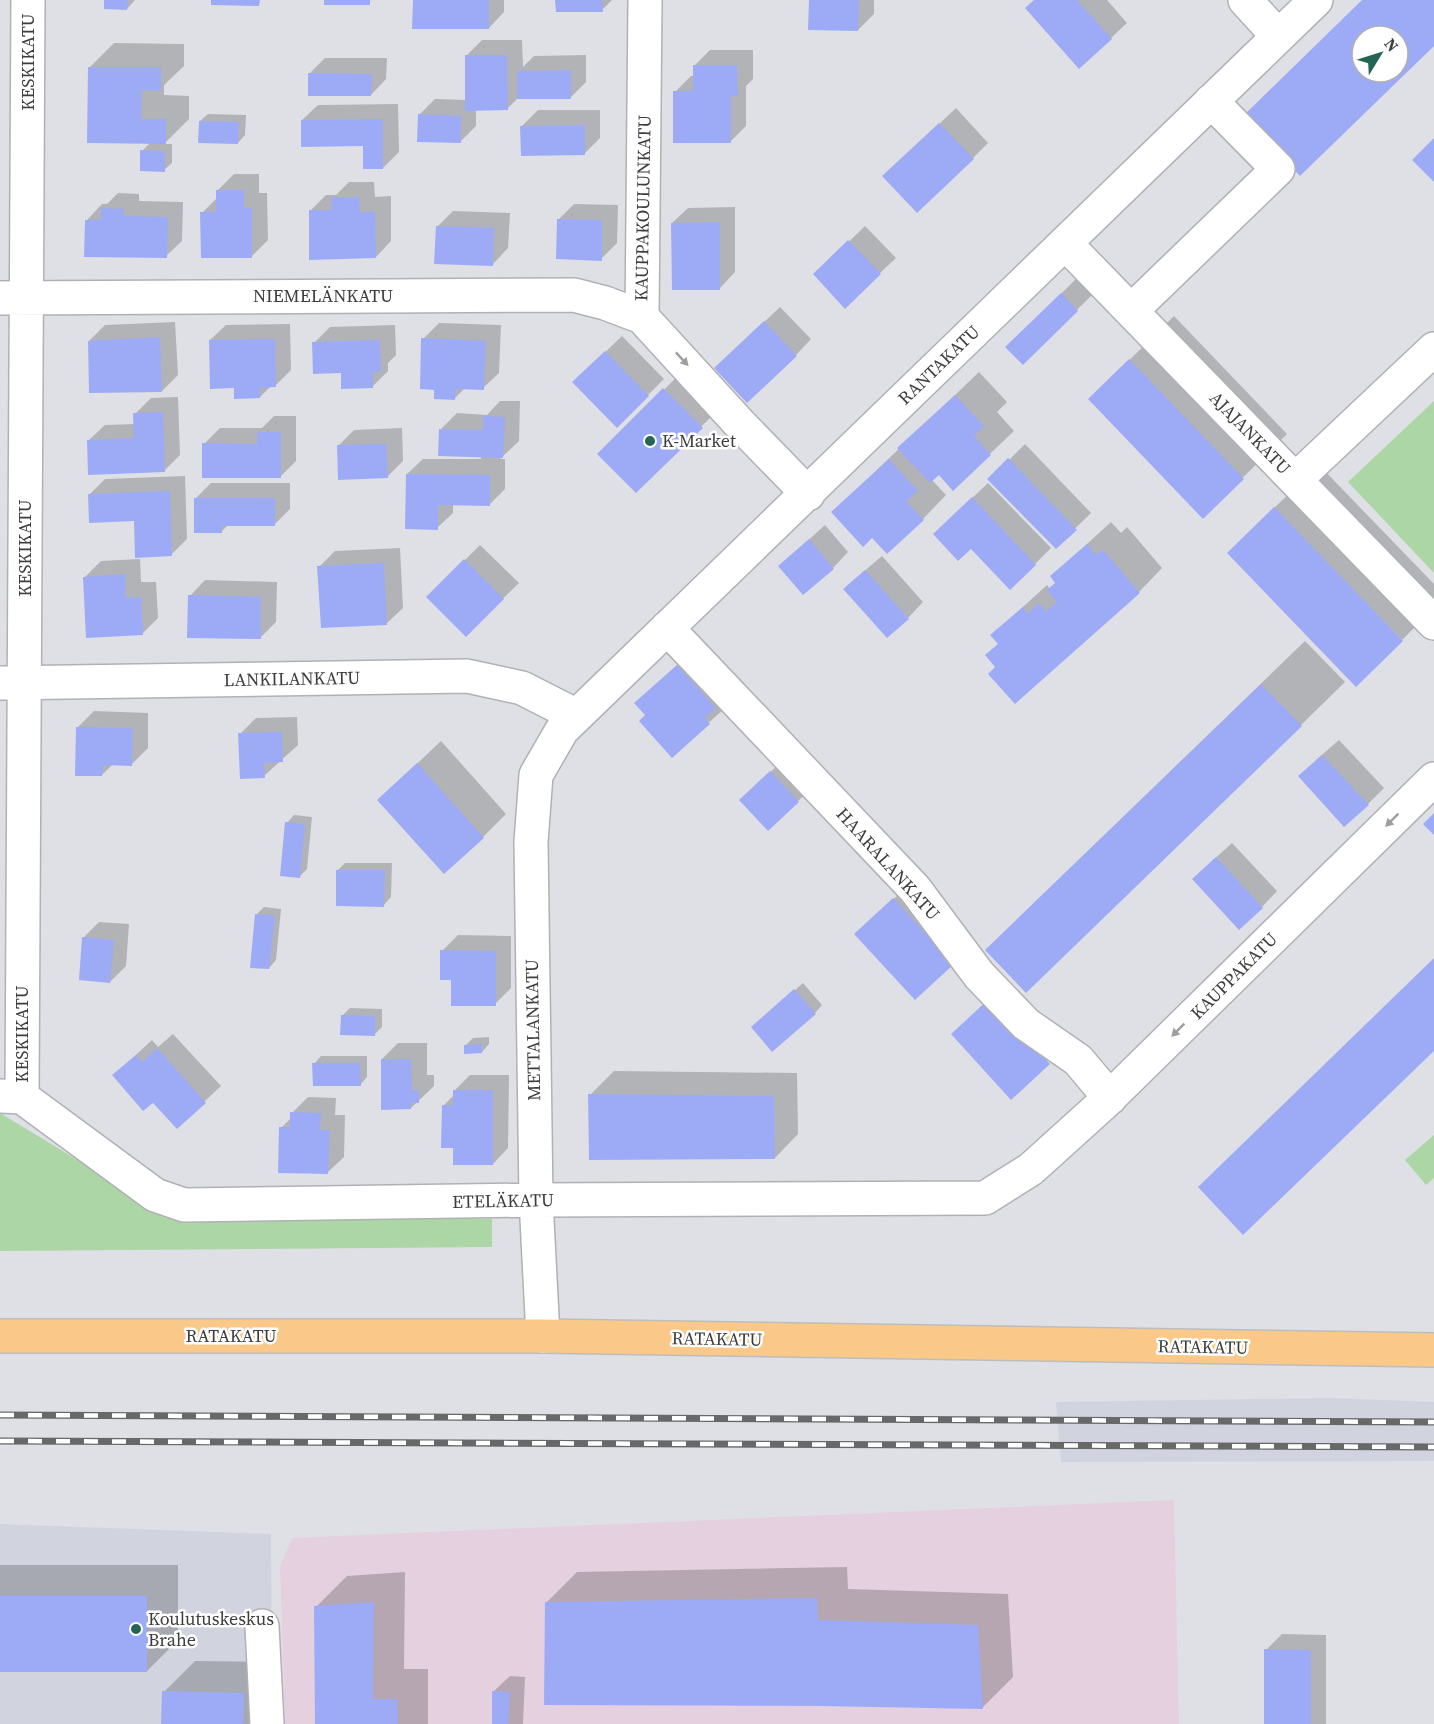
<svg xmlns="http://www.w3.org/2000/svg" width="1434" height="1724" font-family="'Source Serif 4',serif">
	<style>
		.commercial { fill: #e4d0df }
		.built { fill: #d1d4df }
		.green { fill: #add6a7 }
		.shadow { fill: #0003 }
		.building { fill: #9dabf7; fill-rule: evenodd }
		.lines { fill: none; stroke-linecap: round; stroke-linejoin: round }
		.minor-casing { stroke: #b0b1b5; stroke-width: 36 }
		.major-casing { stroke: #bdbdbd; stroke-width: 36 }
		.minor { stroke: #fff; stroke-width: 33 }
		.major { stroke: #fac989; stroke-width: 33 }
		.rail-casing { stroke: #67686a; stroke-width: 7 }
		.rail { stroke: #fff; stroke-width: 4.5; stroke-dasharray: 14; stroke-linecap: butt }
		.oneway { fill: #9e9e9e }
		.poi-dot { fill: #236656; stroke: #fff; stroke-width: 2 }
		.labels { text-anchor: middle; stroke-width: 5; stroke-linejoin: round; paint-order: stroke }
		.street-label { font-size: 18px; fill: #3c3d3e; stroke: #fff }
		.poi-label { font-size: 18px; fill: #3c3d3e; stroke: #fff; text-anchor: start }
	</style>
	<rect width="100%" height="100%" fill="#dfe0e5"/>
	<path class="commercial" d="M1174 1500 1179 1724H285L280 1566 292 1538Z"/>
	<path class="built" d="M1331 1398 1434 1402V1461L1061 1462 1056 1402Z
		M0 1524 271 1534 272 1724H0Z"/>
	<path class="green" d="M1434 401V573L1348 482Z
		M0 1113 155 1207 492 1219V1247L0 1251Z
		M1434 1135V1178L1426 1185 1405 1160Z"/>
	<path class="shadow" d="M105 0H135L127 9Z
		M414 0H504V12L489 28Z
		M557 0H612L602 10Z
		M810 0H874V14L858 30Z
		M1036 0H1107L1127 23 1111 38Z
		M482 40H522L523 67 534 56 586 55V82L571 97 518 98 507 109H476V126L460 142 419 115 435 99 467 100 466 56Z
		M114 43 184 44V66L164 85V95L189 96V119L164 144H172V163L164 170 142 151 150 143 90 67Z
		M710 50H753V79L746 86V126L730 142 675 92 691 76H694V66Z
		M325 58H387L386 79 371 95 309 74Z
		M398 104 399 152 383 168 364 145 302 120 318 105Z
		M956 108 988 143 973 158 900 161Z
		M538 110H600V138L584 154 522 126Z
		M208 114 246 115 245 135 238 143 200 121Z
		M234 174H259V193H267L268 240 252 256 202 213 218 197V190Z
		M349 182H374L375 197 391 196V241L376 257 310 211 326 195H336Z
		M118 193 139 194V201L183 202 182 241 166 256 87 220 102 204H107Z
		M574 204 618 205 617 243 601 259 558 220Z
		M735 207V272L720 288 672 223 688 208Z
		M453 211 510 213 508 248 493 264 437 227Z
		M865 226 896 258 880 273 831 259Z
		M1077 278 1093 294 1023 363 1007 347Z
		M780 307 811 339 796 355 732 352Z
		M1174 316 1287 434 1203 517 1090 399Z
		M175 322 178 375 162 391 89 341 105 325Z
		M439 323 501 325 499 373 483 388H465L455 398 436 388 423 339Z
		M290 324 291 370 275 386H271L260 397 235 387 210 340 226 325Z
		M395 325 396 355 388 363V371L373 386 342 371 314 343 330 327Z
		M622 336 664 379 617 426 574 382Z
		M688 366 725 403 636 491 599 454Z
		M979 372 1007 402 997 412 1014 431 953 489 939 473 932 480 946 495 923 519 872 536 833 512Z
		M178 397 180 455 164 471 89 440 105 425 135 424V414L151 398Z
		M500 401H520L519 441 500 459H505V489L489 505 453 504V513L437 528 407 474 423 459H481V456L441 429 457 413 487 415Z
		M274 416H296V461L280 477 204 444 220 428H262Z
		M402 428 403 461 387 477 338 446 354 430Z
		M1025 444 1091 513 1056 547 990 479Z
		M1319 465 1434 584V608L1402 640 1273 509Z
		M185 476 187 539 171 555 136 520 89 495 105 479Z
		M211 483H290V509L274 525H228L221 532 195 499Z
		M988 483 1051 548 1035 564 951 518Z
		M1111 522 1121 533 1127 527 1162 568 1139 592 997 667 987 655 999 643 992 635 1047 585 1050 589 1057 582 1052 576Z
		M825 525 848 552 833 568 780 566Z
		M480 545 519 583 466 635 428 597Z
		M400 548 403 608 387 623 319 567 335 551Z
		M882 556 923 602 908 618 861 574Z
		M140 559 141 582H156L158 618 142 634 85 577 101 561Z
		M205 580 277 582 276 622 260 638 190 596Z
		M1305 641 1345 682 1301 725 1031 906Z
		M694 650 725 708 672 756 647 715 652 688Z
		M94 711 148 713V748L132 764H113L102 775 78 727Z
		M297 717 298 745 264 776 240 734 256 718Z
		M1339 740 1384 788 1368 804 1316 760Z
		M441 741 506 814 483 837 403 777Z
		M787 757 814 786 798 801 757 784Z
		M294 815 312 817 307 869 300 876 287 823Z
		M1232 843 1277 891 1262 907 1210 863Z
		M345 863H392L391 897 384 905 338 870Z
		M910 884 952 963 872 919Z
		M264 907 281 909 276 960 269 968 256 915Z
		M99 922 129 924 126 966 110 982 83 938Z
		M458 935 511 936V988L495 1004 453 978 442 951Z
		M803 983 822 1005 815 1013 761 1020Z
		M350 1008 382 1009V1027L374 1035 342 1016Z
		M173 1034 221 1086 177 1127 154 1101 114 1075 152 1040 158 1047Z
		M489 1037V1044L482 1052 465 1046 473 1038Z
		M398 1043H427V1075H434V1086L411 1108 382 1059Z
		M321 1056H367V1077L360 1085 314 1064Z
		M614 1071 797 1073 798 1134 775 1158 590 1095Z
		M470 1075H509L508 1148 493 1164 454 1146 443 1106 454 1095V1091Z
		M308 1097 336 1098 335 1115H345L344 1157 328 1172 281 1128 292 1117V1113Z
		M0 1565H178V1640L147 1671H0Z
		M847 1567 848 1589 1008 1594 1013 1677 982 1708 546 1603 577 1572Z
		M405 1572 404 1669H428V1724H317L316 1607 347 1576Z
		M1282 1634 1326 1635V1724H1265L1266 1650Z
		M195 1661 274 1662 273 1724H163L164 1692Z
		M510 1676 525 1677 523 1724H494V1691Z"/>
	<path class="building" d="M104 0H128L127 10 104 9Z
		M211 0H260L259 6 211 5Z
		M324 0H370V5H324Z
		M413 0H489V29H412Z
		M555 0H602L603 12H556Z
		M809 0H859L858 31 808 30Z
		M1034 0H1077L1112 39 1079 69 1025 8Z
		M1362 0H1434V46L1300 176 1243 116ZM1362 36H1398V72H1362Z
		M465 55H507L508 110 465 111Z
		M693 65H737L738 96H731V143H673V91H693Z
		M88 67H161V91L142 90 141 119H166V144L87 143Z
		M571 70V99H517V71Z
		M308 73 372 74 371 96H308Z
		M418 114 461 116V143L417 142Z
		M383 119V169H363V146L301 147V120Z
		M199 121 239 122 238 144 198 143Z
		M939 123 974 159 917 213 882 176Z
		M585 125V155L521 156 520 126Z
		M1434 138V182L1412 160Z
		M140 150 165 151V172L140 171Z
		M216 190H244V208H252V258H201L200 212H216Z
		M331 197H359L360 212H375L376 258 309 260V210H332Z
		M101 208 124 209V216L168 217 167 258 84 257 85 220H101Z
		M557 219 602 220V261L556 259Z
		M720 222V290H672L671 223Z
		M436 226 494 228 493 266 434 264Z
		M848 240 881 274 845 309 813 274Z
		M1061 293 1078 311 1023 365 1005 347Z
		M764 321 797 356 747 403 714 368Z
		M160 337 162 392 89 393 88 341Z
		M421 338 486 341 484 390 456 389 455 400 434 399V390L420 389Z
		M275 339 276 387 260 388V398L234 399V388L210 389 209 340Z
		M380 340 381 372H373V388L341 389V373L313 374 312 342Z
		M605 351 649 396 617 428 572 382Z
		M1129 359 1244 479 1203 519 1088 399Z
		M663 388 703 428 636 493 597 454Z
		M955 395 984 426 974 436 991 455 953 491 939 475 930 483 897 448Z
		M163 412 165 472 88 475 87 440 134 438 133 413Z
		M483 416 505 417 503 458 438 456 439 429 483 430Z
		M257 432H281V478H202V443L257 444Z
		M386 444 388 478 338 480 337 445Z
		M1008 458 1077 530 1056 549 987 479Z
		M889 459 918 491 906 501 924 520 887 554 872 538 863 547 831 512Z
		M406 474 490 475V506L438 505V530L405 529Z
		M170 491 172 556 135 558 134 521 89 523 88 494Z
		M972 497 1036 565 1010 590 971 549 958 561 933 534Z
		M194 498H275V526H222V533H194Z
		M1274 507 1403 641 1356 687 1227 553Z
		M809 539 834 569 803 595 778 566Z
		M1087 544 1096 555 1103 550 1140 593 1015 704 988 674 995 667 985 655 998 644 990 635 1023 607 1027 614 1039 603 1046 611 1057 602 1047 590 1055 583 1050 576Z
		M464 559 504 599 466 637 426 597Z
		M384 563 387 625 321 628 317 566Z
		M865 570 909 619 887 638 843 589Z
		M125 574 126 598 141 597 143 635 86 638 83 577Z
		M188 595 261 597V639L187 638Z
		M677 665 716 708 705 718 710 724 672 758 639 721 645 715 634 703Z
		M1261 684 1302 726 1026 993 985 950Z
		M76 727 133 728 132 766 103 765 102 776H75Z
		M282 732 283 762 264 763 265 778 240 779 238 733Z
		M1322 755 1369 805 1344 827 1298 776Z
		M417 763 484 838 444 874 377 800Z
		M770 771 799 802 768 831 739 800Z
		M1434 813V835L1423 824Z
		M285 822 305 824 300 878 280 876Z
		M1216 857 1263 908 1239 930 1192 879Z
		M336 870H385L384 907 336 906Z
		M893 898 954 964 915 1000 854 934Z
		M255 914 275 916 269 969 250 968Z
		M82 937 114 940 110 983 79 980Z
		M440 950 496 951V1006H451V980H440Z
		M1434 958V1051L1243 1235 1198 1187Z
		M794 989 816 1014 772 1052 751 1027Z
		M990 998 1050 1064 1011 1100 951 1034Z
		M341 1015 375 1016V1036L340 1035Z
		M482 1044V1053L464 1054V1045Z
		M157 1048 206 1103 177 1129 153 1103 143 1111 112 1075 136 1055 142 1062Z
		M381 1059H411L412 1090H419V1103H411V1109L381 1110Z
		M312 1063H360L361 1086H313Z
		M453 1090H493V1165H453V1148H441L442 1105H453Z
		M588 1094 774 1096 775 1159 589 1160Z
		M290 1112 321 1113 320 1130H330L328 1174 278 1173 279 1127H290Z
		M0 1596H147V1672H0Z
		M817 1598 818 1620 978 1625 983 1709 818 1706 544 1705 545 1602Z
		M374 1602 373 1699H397L398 1724H315L314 1606Z
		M1264 1649 1311 1650V1724H1264Z
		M162 1691 244 1693 243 1724H161Z
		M492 1691 510 1692 508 1724H492Z"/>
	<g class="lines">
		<g class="minor-casing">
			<path id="minor" d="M645 0 642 317 739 423 808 494
				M1245 0 1278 36
				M1065 243 1434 623
				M0 298 574 295 605 303 642 317
				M1131 311 1278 169 1211 101
				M1295 480 1434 349
				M667 628 915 889 979 975 1026 1024 1078 1060 1110 1098
				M0 683 467 676 522 688 575 715
				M0 1096 22 1097 155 1195 184 1205 536 1200 985 1198 1031 1169 1104 1103 1434 779
				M22 1097 28 0
				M543 1336 536 1200 531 842 536 775 562 730 1316 0
				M262 1626 267 1724"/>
		</g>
		<g class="major-casing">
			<path id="major" d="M0 1336H543L1434 1350"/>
		</g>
		<use href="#minor" class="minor"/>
		<use href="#major" class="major"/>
		<g class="rail-casing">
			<path id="rail" d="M0 1415 1434 1422
				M0 1441 1434 1447"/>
		</g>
		<use href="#rail" class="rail"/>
	</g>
	<defs><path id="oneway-solid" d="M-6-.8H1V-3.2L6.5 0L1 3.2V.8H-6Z" transform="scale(1.5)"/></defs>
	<g class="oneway">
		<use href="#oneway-solid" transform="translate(682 359) rotate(47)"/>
		<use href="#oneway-solid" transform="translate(1392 820) rotate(135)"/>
		<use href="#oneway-solid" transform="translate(1178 1030) rotate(135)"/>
	</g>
	<g class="poi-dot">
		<circle cx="650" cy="441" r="6"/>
		<circle cx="136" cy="1629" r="6"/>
	</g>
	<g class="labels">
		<g class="street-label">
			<text transform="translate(28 62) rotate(-90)" y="6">KESKIKATU</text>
			<text transform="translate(643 208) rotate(-89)" y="6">KAUPPAKOULUNKATU</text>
			<text x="323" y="302">NIEMELÄNKATU</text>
			<text transform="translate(939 365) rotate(-44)" y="6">RANTAKATU</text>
			<text transform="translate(1250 433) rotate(46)" y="6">AJAJANKATU</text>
			<text transform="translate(25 548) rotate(-90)" y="6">KESKIKATU</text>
			<text transform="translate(292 679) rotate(-1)" y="6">LANKILANKATU</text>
			<text transform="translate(888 864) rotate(48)" y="6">HAARALANKATU</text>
			<text transform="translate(1234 976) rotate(-45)" y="6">KAUPPAKATU</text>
			<text transform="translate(533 1030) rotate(-91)" y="6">METTALANKATU</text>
			<text transform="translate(22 1034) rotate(-90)" y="6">KESKIKATU</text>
			<text transform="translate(503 1201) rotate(-1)" y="6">ETELÄKATU</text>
			<text x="231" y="1342">RATAKATU</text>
			<text transform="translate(717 1339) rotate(1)" y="6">RATAKATU</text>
			<text transform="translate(1203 1347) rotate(1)" y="6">RATAKATU</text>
		</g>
		<g class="poi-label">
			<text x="662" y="447">K-Market</text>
			<text x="148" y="1625">Koulutuskeskus<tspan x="148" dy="21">Brahe</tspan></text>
		</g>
	</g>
	<g transform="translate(1380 54) rotate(52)"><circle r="28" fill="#ffffff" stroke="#b1b1b2" stroke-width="1.5"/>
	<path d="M0-4.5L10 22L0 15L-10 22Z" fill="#236656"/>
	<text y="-9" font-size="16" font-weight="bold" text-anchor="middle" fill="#3c3d3e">N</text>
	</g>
</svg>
